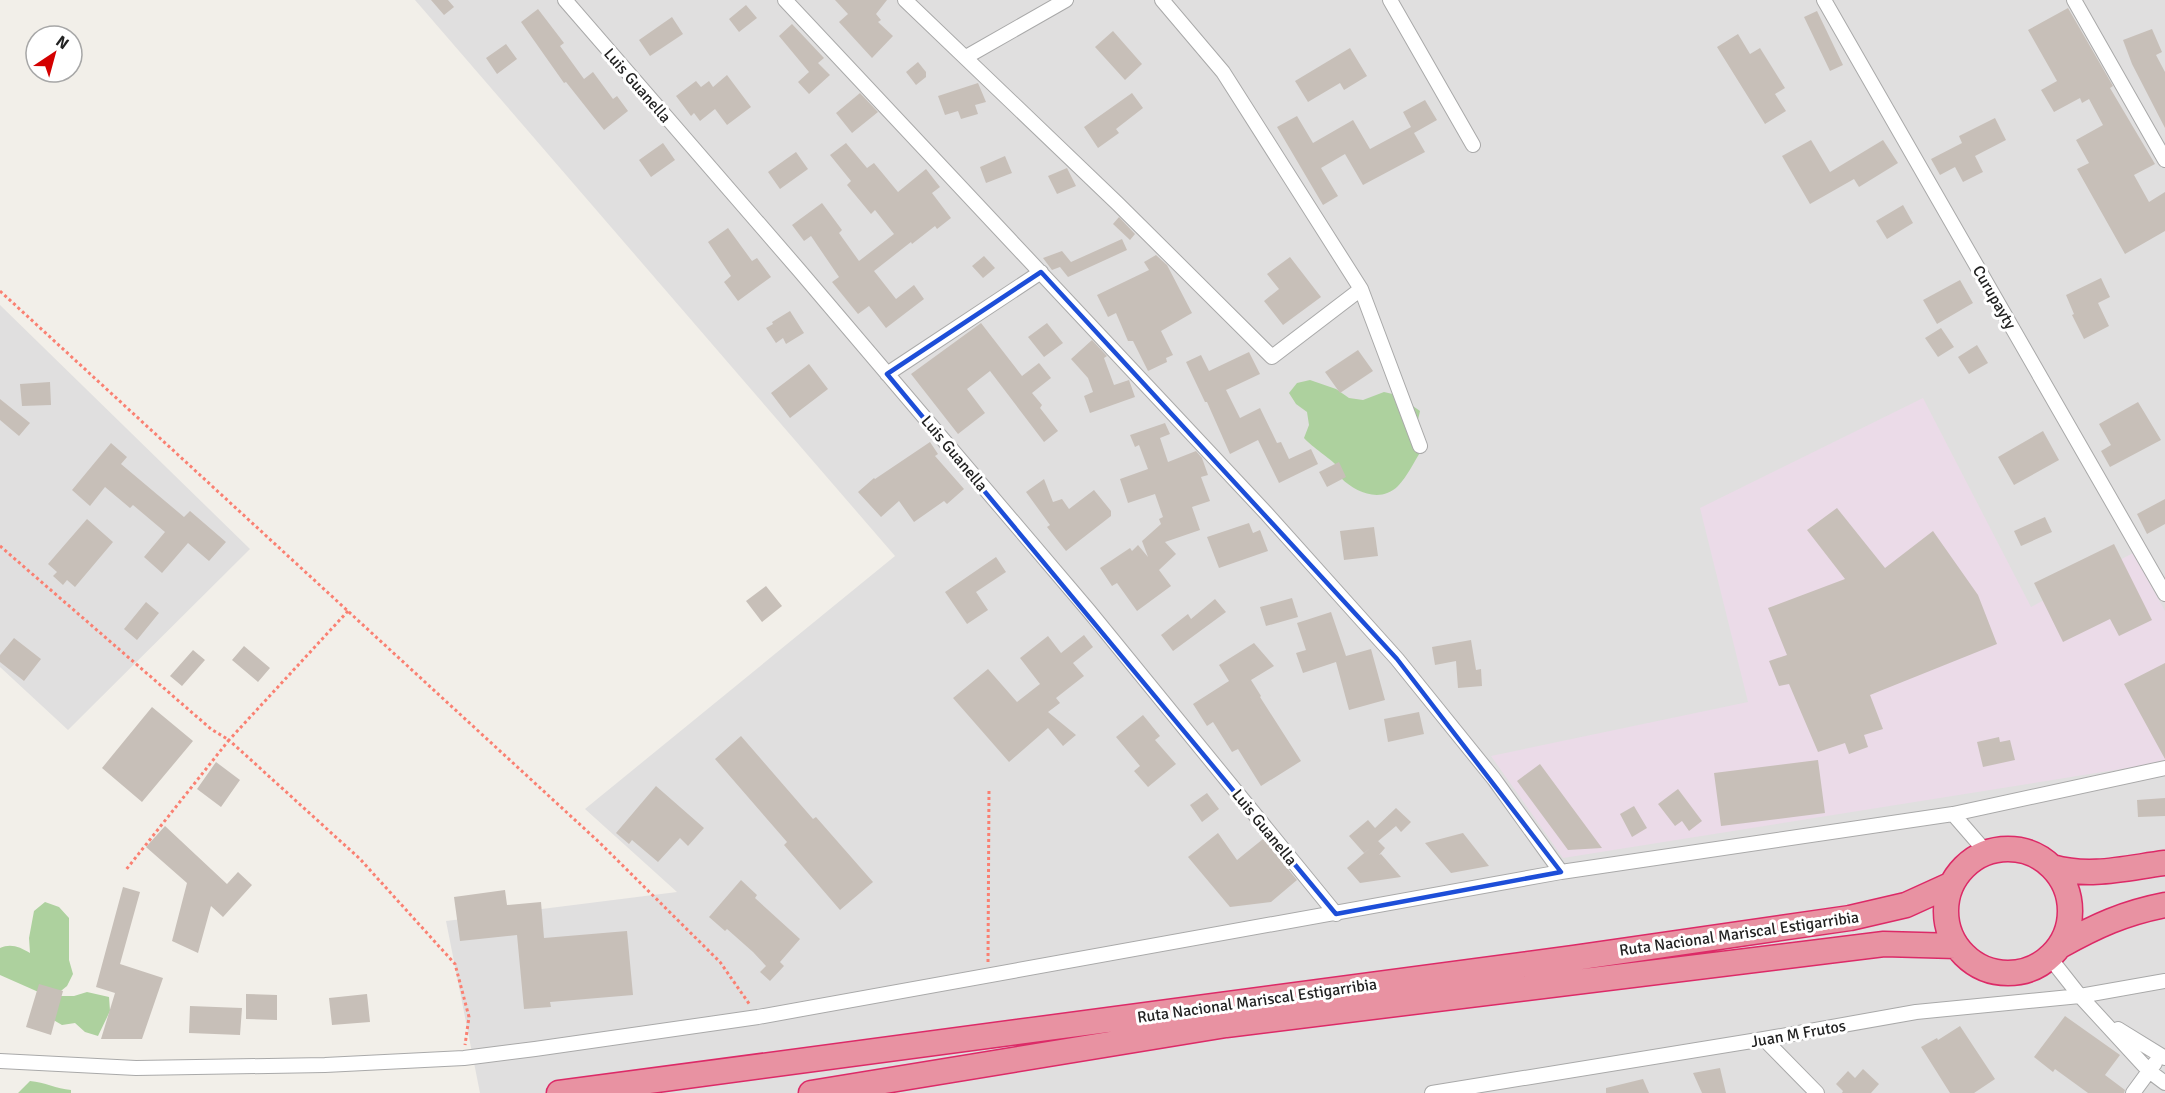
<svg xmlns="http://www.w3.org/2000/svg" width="2165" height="1093" font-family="Signika,sans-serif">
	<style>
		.residential { fill: #e0dfdf }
		.industrial { fill: #ebdbe8 }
		.forest { fill: #add19e }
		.building { fill: #c7bfb8 }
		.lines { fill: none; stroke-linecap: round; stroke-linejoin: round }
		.street-casing { stroke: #a9a9a9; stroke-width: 16 }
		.highway-casing { stroke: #dc2a67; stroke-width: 27 }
		.path { stroke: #fa8072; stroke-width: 3; stroke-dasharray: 3 3; stroke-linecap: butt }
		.street { stroke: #fff; stroke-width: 14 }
		.highway { stroke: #e892a2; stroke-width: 24 }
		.marked { fill: none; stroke: #1d4ed8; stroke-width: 4.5; stroke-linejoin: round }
		.labels { text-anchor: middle; stroke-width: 6; stroke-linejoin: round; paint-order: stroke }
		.street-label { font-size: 16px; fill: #222; stroke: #fff }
	</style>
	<rect width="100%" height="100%" fill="#f2efe9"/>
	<path class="residential" d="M415 0H2165V1093H480L446 921 677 892 585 809 895 556Z
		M0 305 250 549 68 730 0 667Z"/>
	<path class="industrial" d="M1923 398 2031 607 2133 553 2165 611V762L1563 858 1491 756 1748 702 1700 508Z"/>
	<path class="forest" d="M1310 380 1336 389 1349 398 1363 400 1384 392 1397 395 1420 411 1417 424 1421 451C1414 462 1407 477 1398 486 1381 503 1356 493 1341 478 1338 474 1338 469 1336 465 1331 459 1312 447 1304 438L1309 425 1307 412 1296 404 1289 393 1297 383Z
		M45 902 59 907 69 918V960L73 974 67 986 56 995 43 994 0 975V948C11 943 20 947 30 953L29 938 34 911Z
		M87 992 109 997 110 1011 98 1036 85 1032 75 1023 62 1025 50 1018 59 996H74Z
		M30 1081C45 1082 56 1089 71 1090V1093H18Z"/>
	<path class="building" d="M431 0H448L454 7 444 15Z
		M835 0H887L876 14 881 20 878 22 893 36 872 58 839 22 848 14Z
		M746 5 757 18 739 32 729 19Z
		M2068 8 2113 86 2110 88 2155 164 2134 175 2149 202 2165 192V231L2125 254 2077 169 2089 163 2076 140 2103 125 2089 99 2082 103 2080 98 2054 112 2041 90 2057 81 2028 30Z
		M538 9 564 43 560 46 584 79 593 72 613 99 617 96 628 111 604 130 566 82 564 83 521 22Z
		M1817 11 1843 65 1830 71 1804 17Z
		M672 17 683 34 650 56 639 40Z
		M792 24 824 58 818 63 830 75 809 94 798 82 809 72 779 36Z
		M2152 29 2162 52 2156 55 2165 72V128L2132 64 2123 40Z
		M1113 31 1142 64 1125 80 1095 47Z
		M1738 34 1750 54 1760 48 1785 88 1775 94 1786 111 1765 124 1717 47Z
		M506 44 517 59 497 74 486 58Z
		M1350 48 1367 76 1344 90 1340 83 1308 102 1295 81Z
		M918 62 926 72V77L916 85 906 72Z
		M727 75 751 107 727 125 715 109 700 121 694 113 691 116 676 96 696 81 701 87 709 81 713 87Z
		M978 83 986 102 975 105 978 114 961 119 958 111 945 115 938 96Z
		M860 93 878 112 852 133 836 113Z
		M1132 93 1143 108 1116 129 1119 133 1098 148 1084 127Z
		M1425 100 1437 120 1414 133 1425 152 1363 185 1345 154 1321 168 1338 196 1323 205 1277 127 1297 116 1313 143 1353 120 1370 149 1411 127 1403 112Z
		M1995 118 2006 140 1975 156 1983 172 1963 182 1955 167 1940 175 1931 159 1962 143 1959 136Z
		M1811 140 1830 172 1883 140 1898 163 1859 187 1854 179 1810 204 1782 156Z
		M663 143 675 160 651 177 639 160Z
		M846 143 867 168 874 163 898 192 926 169 940 187 932 193 951 218 937 229 935 226 912 244 911 242 874 271 896 299 914 285 924 299 886 328 869 306 858 314 832 282 839 277 811 236 804 241 792 225 822 203 842 230 839 233 859 261 894 234 875 210 871 214 847 185 851 181 830 155Z
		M796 152 808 169 780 189 768 172Z
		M1005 156 1012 173 986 183 980 167Z
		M1067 168 1076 186 1057 194 1048 176Z
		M1903 205 1913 223 1887 239 1876 221Z
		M1119 217 1135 234 1130 240 1113 224Z
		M728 228 752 261 757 258 771 277 738 301 724 282 731 276 708 242Z
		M1122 239 1127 250 1068 277 1060 267 1052 270 1043 258 1062 251 1071 262Z
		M1156 255 1167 265 1192 313 1161 331 1173 355 1166 358 1167 362 1148 371 1133 341H1128L1116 313 1108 317 1097 295 1149 270 1144 262Z
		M984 256 995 268 983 278 972 266Z
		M1290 257 1321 297 1283 325 1264 301 1279 289 1267 274Z
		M2101 278 2110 297 2098 303 2109 326 2084 339 2072 315 2074 314 2066 295Z
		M1960 280 1973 303 1937 324 1923 300Z
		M790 311 804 333 786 344 783 338 776 343 766 328 773 324 772 322Z
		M981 323 1022 376 1039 363 1051 378 1032 393 1042 405 1040 408 1058 431 1044 442 990 371 967 389 985 413 958 434 911 374Z
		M1047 323 1063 343 1044 357 1028 337Z
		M1941 328 1954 347 1938 357 1925 338Z
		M1092 340 1107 356 1104 358 1114 385 1129 380 1135 397 1090 413 1084 396 1093 392 1088 378 1071 359Z
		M1977 345 1988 363 1969 374 1958 357Z
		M1358 350 1373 371 1340 393 1325 372Z
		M1249 352 1260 374 1226 390 1240 418 1260 408 1277 443 1281 442 1289 459 1311 449 1318 464 1279 483 1258 440 1230 454 1207 402H1205L1186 362 1201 355 1209 371Z
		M809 364 828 389 790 418 771 393Z
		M50 382 51 405 22 406 20 384Z
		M0 399 30 423 19 436 0 420Z
		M2138 402 2161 440 2110 467 2101 451 2111 445 2099 424Z
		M1165 423 1170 434 1160 438 1168 462 1196 451 1202 458 1208 475 1201 477 1210 501 1192 507 1200 530 1165 542 1176 554 1159 570 1171 586 1137 611 1117 583 1112 586 1100 568 1130 548 1132 551 1138 545 1148 557 1142 541 1161 524 1159 519 1163 517 1155 494 1128 503 1120 479 1148 469 1139 445 1135 447 1130 435Z
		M2043 431 2059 460 2014 485 1998 457Z
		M930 442 938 454 935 456 964 489 947 504 944 501 914 522 899 501 881 517 858 492 874 478 875 479Z
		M111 443 127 457 121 464 184 517 190 511 226 542 209 561 188 543 162 573 144 557 165 532 133 505 130 508 105 487 90 506 72 490Z
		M1339 462 1346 477 1327 487 1319 472Z
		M1044 479 1053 502 1062 499 1069 509 1094 490 1111 511V516L1066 551 1047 527 1050 525 1026 492Z
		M2165 499V524L2147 534 2137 514Z
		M1837 508 1885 568 1933 531 1978 595 1997 644 1870 695 1883 729 1864 735 1868 747 1849 754 1845 743 1818 752 1789 684 1779 686 1769 661 1787 655 1768 608 1845 579 1807 530Z
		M2045 517 2052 532 2021 546 2014 531Z
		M87 519 113 542 75 587 67 580 63 585 53 576 57 572 48 564Z
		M1249 523 1253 533 1260 530 1268 551 1219 568 1207 537Z
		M1374 527 1378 556 1344 560 1340 531Z
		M2114 544 2152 620 2119 636 2110 619 2063 642 2034 583Z
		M996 557 1006 572 976 592 988 610 967 624 945 592Z
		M766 586 782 606 762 622 746 601Z
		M1292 598 1298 617 1266 626 1260 607Z
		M1215 599 1226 612 1173 651 1161 635 1188 614 1191 619Z
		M146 602 159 613 137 640 124 629Z
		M1331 612 1346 656 1371 649 1385 700 1349 710 1336 662 1303 673 1296 653 1306 650 1297 623Z
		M1084 635 1093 647 1073 663 1084 676 1056 698 1060 703 1048 712 1076 735 1063 746 1048 728 1009 762 953 698 988 669 1017 702 1040 684 1020 658 1048 636 1061 653Z
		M14 638 41 659 24 681 0 662V655Z
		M1471 640 1476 670 1481 669 1482 686 1458 688 1456 661 1435 665 1432 647Z
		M1254 643 1274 666 1251 680 1261 696 1260 697 1301 761 1261 786 1238 749 1232 752 1213 722 1207 726 1193 704 1229 681 1219 665Z
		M244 646 270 668 258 682 232 660Z
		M193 650 205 660 182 686 170 676Z
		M2165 663V759L2124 684Z
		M152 707 193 741 142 802 102 768Z
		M1419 712 1424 734 1388 742 1384 719Z
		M1143 715 1160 736 1155 740 1176 764 1148 787 1134 771 1140 766 1116 737Z
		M741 736 813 819 816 817 873 882 840 910 784 845 787 842 715 759Z
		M1999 737 2000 742 2010 740 2015 760 1983 767 1977 742Z
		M1818 760 1825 813 1721 826 1714 773Z
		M216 762 240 780 221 807 197 789Z
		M1540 764 1602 848 1568 850 1517 781Z
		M656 786 704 828 688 846 680 838 658 862 632 840 629 844 616 833Z
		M1678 789 1702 821 1689 831 1682 821 1675 826 1658 804Z
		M1207 793 1219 809 1202 822 1190 805Z
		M2165 798V816L2138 817 2137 800Z
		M1634 806 1647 828 1632 837 1620 814Z
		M1396 808 1411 822 1401 832 1396 826 1364 853 1349 836 1368 820 1375 828Z
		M165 826 227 884 238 872 252 885 223 917 211 906 198 953 172 941 187 883 146 847Z
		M1218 833 1237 860 1263 839 1297 880 1271 902 1230 907 1188 857Z
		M1463 833 1489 866 1451 873 1425 843Z
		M1378 841 1385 848 1379 855 1381 854 1401 877 1360 883 1347 868Z
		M741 880 757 895 755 898 800 939 780 962 784 966 770 981 760 972 766 966 753 952 727 929 725 931 709 917Z
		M123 887 140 892 120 964 163 978 142 1039H101L115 993 96 987Z
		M505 890 507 905 541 902 544 938 627 931 633 995 550 1002 551 1007 524 1009 517 935 460 941 454 897Z
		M39 984 63 991 51 1035 26 1027Z
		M246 994 277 995V1020L246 1019Z
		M367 994 370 1022 332 1025 329 998Z
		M190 1006 242 1008 240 1035 189 1033Z
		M2065 1016 2120 1055 2105 1075 2125 1090 2124 1093H2088L2055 1069 2053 1072 2034 1057Z
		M1960 1026 1995 1079 1974 1093H1950L1921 1047 1937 1038 1938 1040Z
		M1720 1068 1726 1093H1702L1693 1073Z
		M1863 1069 1879 1084 1871 1093H1842L1843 1091 1836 1084 1848 1071 1855 1078Z
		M1643 1079 1649 1093H1606V1088Z"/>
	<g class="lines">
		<g class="street-casing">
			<path id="street" d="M565 0 799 270 1089 611 1336 914
				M785 0 1266 513 1397 659 1494 779 1561 872
				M905 0 1118 204 1272 357 1361 289
				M1162 0 1223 72 1361 289 1420 446
				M1390 0 1473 145
				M1824 0 2165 594
				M2074 0 2165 160
				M966 57 1066 0
				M887 374 1041 272
				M1953 814 1986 852
				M2050 958 2080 996 2149 1071 2165 1083
				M2118 1029 2165 1058
				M1764 1039 1817 1093
				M0 1061 136 1068 325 1065 464 1058 535 1049 758 1017 1561 872 1953 814 2165 768
				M1432 1093 1764 1039 1916 1012 2080 996 2165 981
				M2133 1093 2155 1063"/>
		</g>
		<g class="highway-casing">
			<path id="highway" d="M1946 911a62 62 0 1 1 124 0a62 62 0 1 1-124 0Z
				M2052 867C2090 878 2126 868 2165 863
				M2060 946C2096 926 2124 913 2165 905
				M559 1093 1574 958 1850 918 1906 905 1950 885
				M811 1093 1226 1025 1884 944 1956 946"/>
		</g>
		<path class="path" d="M0 291 600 843 720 962 750 1005
			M0 546 211 729 229 740 125 871
			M348 611 229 740 360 859 455 964 469 1017 465 1045
			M988 962 989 788"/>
		<use href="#street" class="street"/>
		<use href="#highway" class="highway"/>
	</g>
	<path class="marked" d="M1041 272 1397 659 1561 872 1336 914 887 374Z"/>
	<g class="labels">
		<g class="street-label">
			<text transform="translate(638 85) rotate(49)" y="6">Luis Guanella</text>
			<text transform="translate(1995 297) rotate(60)" y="6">Curupayty</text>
			<text transform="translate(955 453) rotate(50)" y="6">Luis Guanella</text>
			<text transform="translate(1265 827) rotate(51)" y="6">Luis Guanella</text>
			<text transform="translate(1739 933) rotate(-8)" y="6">Ruta Nacional Mariscal Estigarribia</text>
			<text transform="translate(1257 1000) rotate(-8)" y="6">Ruta Nacional Mariscal Estigarribia</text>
			<text transform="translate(1798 1033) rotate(-10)" y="6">Juan M Frutos</text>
		</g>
	</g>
	<g transform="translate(54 54) rotate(36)"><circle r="28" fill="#ffffff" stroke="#a7a7a7" stroke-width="1.5"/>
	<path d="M0-4.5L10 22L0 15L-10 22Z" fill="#d40000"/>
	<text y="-9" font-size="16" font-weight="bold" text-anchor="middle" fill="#222222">N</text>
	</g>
</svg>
